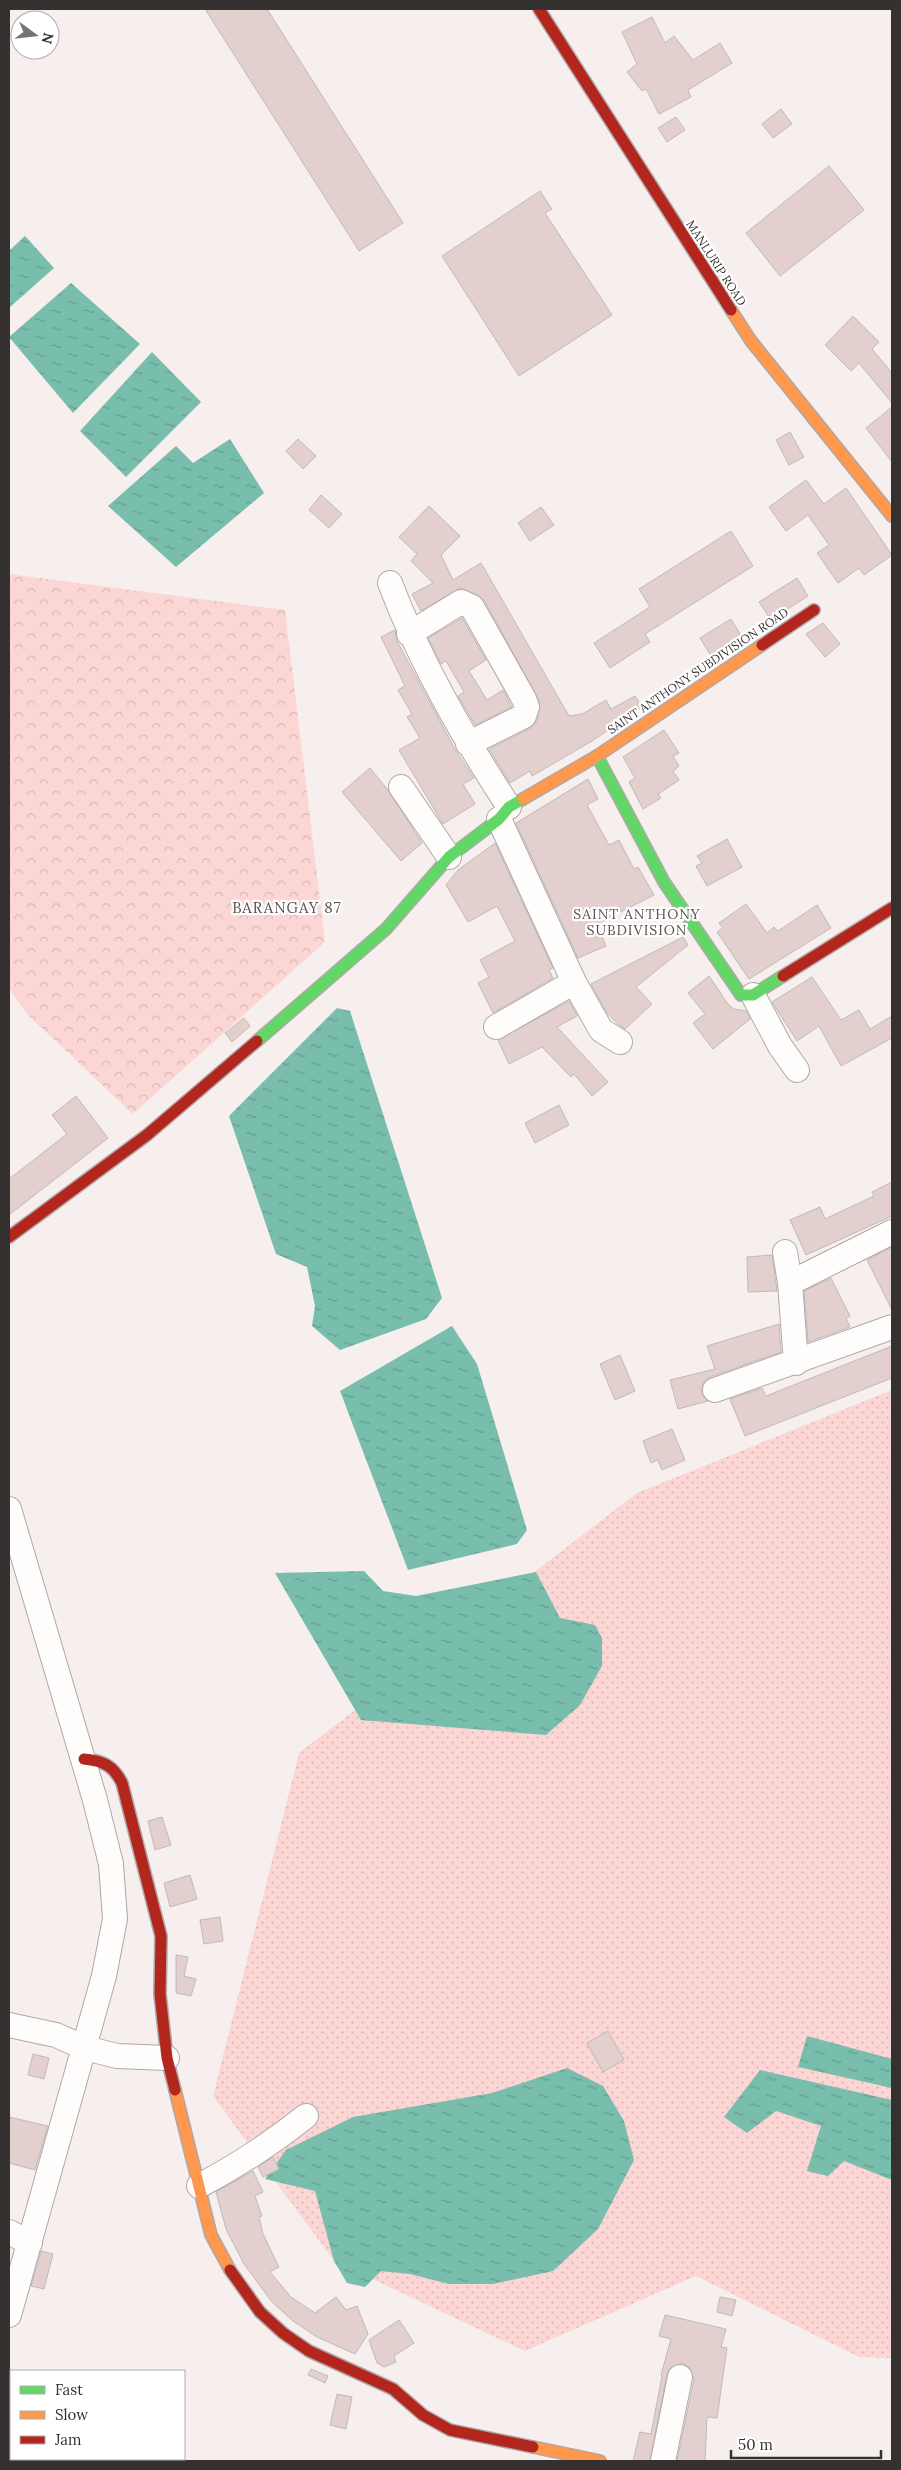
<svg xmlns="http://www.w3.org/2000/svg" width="901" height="2470" font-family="Lora,serif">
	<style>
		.grass { fill: url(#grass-dots) }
		.forest { fill: url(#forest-crowns) }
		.water { fill: url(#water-ripples) }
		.building { fill: #e2cfce; stroke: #c0baba }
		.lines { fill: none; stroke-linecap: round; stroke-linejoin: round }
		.street-casing { stroke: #aea9a8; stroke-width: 26 }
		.fast-casing { stroke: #aea9a8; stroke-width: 14 }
		.slow-casing { stroke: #aea9a8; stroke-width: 14 }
		.jam-casing { stroke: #aea9a8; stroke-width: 14 }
		.street { stroke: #fefdfc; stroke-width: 24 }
		.fast { stroke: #63d668; stroke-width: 11 }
		.slow { stroke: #ff974d; stroke-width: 11 }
		.jam { stroke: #b3261e; stroke-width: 11 }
		.labels { text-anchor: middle; stroke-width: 4.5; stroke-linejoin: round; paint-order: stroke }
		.street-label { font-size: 12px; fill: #363131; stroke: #fff }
		.neighbourhood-label { font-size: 14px; letter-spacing: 1px; fill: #5a4f4e; stroke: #fff }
		.quarter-label { font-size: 15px; letter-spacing: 1px; fill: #5a4f4e; stroke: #fff }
	</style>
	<defs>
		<pattern id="grass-dots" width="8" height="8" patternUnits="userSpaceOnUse" patternTransform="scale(1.25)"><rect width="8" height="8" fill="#fbd6d4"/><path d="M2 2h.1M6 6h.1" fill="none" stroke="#d8b8b6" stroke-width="1.8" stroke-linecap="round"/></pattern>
		<pattern id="forest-crowns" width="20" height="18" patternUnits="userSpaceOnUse" patternTransform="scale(1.25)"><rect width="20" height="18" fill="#fbd6d4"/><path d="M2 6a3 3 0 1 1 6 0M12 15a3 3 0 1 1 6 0" fill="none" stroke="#d8b8b6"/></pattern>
		<pattern id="water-ripples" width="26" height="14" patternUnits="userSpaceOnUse" patternTransform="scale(1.25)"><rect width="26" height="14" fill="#79beac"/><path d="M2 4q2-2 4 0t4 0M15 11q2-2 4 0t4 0" fill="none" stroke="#649b8d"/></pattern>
	</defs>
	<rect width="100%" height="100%" fill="#f6efee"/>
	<path class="grass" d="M892 1390V2358L859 2357 696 2276 525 2351 334 2261 213 2096 299 1753 637 1493Z"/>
	<path class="forest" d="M9 574 285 610 325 942 133 1114 29 1016 9 989Z"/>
	<path class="water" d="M25 236 54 268 9 308V251Z
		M71 283 140 344 73 413 9 337Z
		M152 352 201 402 126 477 80 431Z
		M230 439 264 493 176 567 108 506 176 446 193 463Z
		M337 1008 350 1011 442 1298 426 1319 340 1350 312 1326 315 1306 307 1267 276 1254 229 1116Z
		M452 1326 477 1364 527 1530 517 1544 408 1570 340 1391Z
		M364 1571 383 1591 416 1596 536 1572 560 1618 595 1625 602 1638V1666L580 1705 546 1735 361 1720 275 1573Z
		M807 2036 892 2059V2088L798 2067Z
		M567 2068 603 2086 624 2121 634 2160 598 2229 553 2271 493 2284H449L410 2274 381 2271 365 2287 347 2283 334 2261 315 2191 265 2179 286 2150 353 2117 492 2093Z
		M760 2070 892 2100V2180L844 2161 828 2176 807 2171 821 2126 776 2111 747 2133 724 2117Z"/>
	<path class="building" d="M205 9H267L403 223 359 251Z
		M652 17 665 43 674 36 693 60 720 43 732 63 688 90 691 97 659 114 646 89 642 91 627 72 637 64 622 32Z
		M781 109 792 124 773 138 762 124Z
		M676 117 685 130 667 142 658 128Z
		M829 166 864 210 780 276 746 233Z
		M540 191 552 209 545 213 612 315 519 376 442 256Z
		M853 316 879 342 872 349 892 373V403L859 363 851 371 825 345Z
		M892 407V462L866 428Z
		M790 432 804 457 789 465 776 440Z
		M298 439 316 456 303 469 286 451Z
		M806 480 824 504 846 488 892 555 864 575 859 568 838 583 817 553 829 545 808 515 786 531 769 507Z
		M321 495 342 514 329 528 309 510Z
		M429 506 460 536 441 555 453 580 481 563 569 716 582 714 606 700 611 709 635 696 642 707 592 741 532 776 530 771 510 783 489 749 531 728 537 720 540 702 484 600 478 595 460 588 421 611 412 594 433 583 411 561 417 554 399 537Z
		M541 507 554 525 530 541 518 523Z
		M731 531 753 566 645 634 650 642 610 668 594 643 650 607 639 589Z
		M797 578 808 596 771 620 759 602Z
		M462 618 486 660 469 671 487 700 503 690 512 707 475 725 458 696 464 692 446 661 441 664 428 638Z
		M731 619 743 639 713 659 700 638Z
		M823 623 840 644 825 657 806 634Z
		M395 630 397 641 456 751 474 778 463 784 475 804 443 824 399 750 420 738 407 717 412 714 398 690 405 686 381 637Z
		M664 730 679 753 673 756 679 766 673 771 679 780 658 794 661 798 643 809 629 782 635 778 623 757Z
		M370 768 388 790 422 843 401 861 342 792Z
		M588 779 598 799 587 805 609 845 619 840 634 869 638 867 654 895 597 924 606 946 578 958 516 823Z
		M727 839 742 867 707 886 696 866 702 863 697 856Z
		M495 843 553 968 549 970 553 978 493 1013 478 983 489 977 480 960 515 941 497 906 468 922 446 885 458 870Z
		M746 904 767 933 774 927 778 931 817 905 831 928 749 979 717 932 723 928 719 923Z
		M683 937 688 945 636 987 652 1004 625 1029 618 1024 607 1013 591 984Z
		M709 976 728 1004 734 1009 746 1011 750 1019 713 1049 693 1023 705 1014 688 993Z
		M812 977 841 1020 859 1010 870 1029 892 1016V1038L841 1066 819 1026 797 1041 772 1002Z
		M569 1001 577 1016 557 1027 608 1082 592 1096 574 1074 571 1077 542 1047 509 1064 498 1040Z
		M244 1018 250 1026 232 1042 225 1033Z
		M76 1096 108 1138 9 1215V1179L67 1134 52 1115Z
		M559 1105 569 1125 535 1143 525 1123Z
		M892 1182V1216L806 1255 790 1220 820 1207 825 1219 874 1196 872 1192Z
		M892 1247V1310L867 1260Z
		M772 1255 777 1291 748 1292 747 1257Z
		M831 1278 850 1316 846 1318 850 1327 808 1342 804 1291Z
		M779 1324 781 1352 710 1377 704 1382 701 1388 702 1395 708 1401 678 1409 670 1380 715 1369 707 1346Z
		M892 1346V1378L745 1436 730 1399 762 1388 766 1396Z
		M620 1355 635 1391 615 1400 600 1364Z
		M672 1429 685 1460 662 1470 658 1460 651 1463 643 1441Z
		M162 1817 171 1845 155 1850 148 1821Z
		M190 1875 197 1899 170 1907 164 1883Z
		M220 1917 223 1941 204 1944 200 1920Z
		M176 1955 188 1957 184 1976 196 1979 191 1996 176 1993Z
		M608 2031 624 2060 603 2072 587 2043Z
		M33 2054 49 2058 44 2079 28 2075Z
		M9 2117 48 2126 35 2170 9 2163Z
		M273 2157 279 2169 263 2177 258 2167Z
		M253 2171 263 2192 255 2196 262 2216 259 2217 263 2234 279 2267 270 2272 291 2297 315 2313 336 2297 346 2310 357 2306 368 2334 355 2354 317 2337 293 2321 272 2302 244 2264 226 2229 216 2192Z
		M41 2251 53 2254 44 2289 31 2286Z
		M720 2297 736 2300 732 2316 717 2312Z
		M665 2315 726 2329 721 2347 727 2348 717 2418 707 2417 705 2461H677L694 2379 689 2367 682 2363 670 2368 667 2374 650 2461H633L640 2432 651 2434 662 2376 661 2375 671 2339 659 2336Z
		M399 2320 414 2343 394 2356 396 2362 384 2367 377 2363 369 2340Z
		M311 2369 328 2376 325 2383 308 2375Z
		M337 2394 352 2397 346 2429 330 2425Z"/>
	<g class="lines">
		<g class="street-casing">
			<path id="street" d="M390 583C420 662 462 735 509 807
				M409 634 461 602 472 607 524 699 527 707 524 716 468 744
				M401 787 449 857
				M574 982 601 1030 620 1042
				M753 995 780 1046 797 1070
				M496 1027 574 982 499 819
				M785 1252 790 1283
				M796 1363 790 1283 892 1232
				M715 1390 892 1327
				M9 1509 95 1800 111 1864 115 1919 104 1976 9 2315
				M9 2025 56 2035 85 2048 117 2056 167 2058
				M199 2186C237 2166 272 2143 306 2116
				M9 2232 30 2243
				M663 2461 680 2377"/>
		</g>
		<g class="fast-casing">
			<path id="fast" d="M597 756 664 882 741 995H753L783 976
				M257 1041 386 929 449 857 499 819 509 807 523 799"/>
		</g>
		<g class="slow-casing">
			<path id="slow" d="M731 310 751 341 892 516
				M523 799 597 756 762 645
				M175 2090 211 2235 230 2270
				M533 2447 600 2461"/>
		</g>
		<g class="jam-casing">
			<path id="jam" d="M539 9 731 310
				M762 645 814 610
				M783 976 892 908
				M9 1237 147 1135 257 1041
				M84 1759C103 1761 113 1765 122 1783L161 1936 160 1994 167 2058 175 2090
				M230 2270 260 2312 283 2333 309 2351 393 2389 423 2415 450 2430 533 2447"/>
		</g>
		<use href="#street" class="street"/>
		<use href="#fast" class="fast"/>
		<use href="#slow" class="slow"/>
		<use href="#jam" class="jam"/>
	</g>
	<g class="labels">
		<g class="street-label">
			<text transform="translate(716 263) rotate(57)" y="4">MANLURIP ROAD</text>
			<text transform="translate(698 671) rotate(-34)" y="4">SAINT ANTHONY SUBDIVISION ROAD</text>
		</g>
		<g class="neighbourhood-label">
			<text x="637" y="919">SAINT ANTHONY<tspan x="637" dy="16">SUBDIVISION</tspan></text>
		</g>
		<g class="quarter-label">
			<text x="287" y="913">BARANGAY 87</text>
		</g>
	</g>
	<rect width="901" height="2470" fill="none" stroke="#363131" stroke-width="20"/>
	<rect x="10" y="2370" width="175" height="90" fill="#ffffff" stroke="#afadad"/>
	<rect x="20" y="2386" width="25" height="8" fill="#63d668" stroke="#afadad"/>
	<text x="55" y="2395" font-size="15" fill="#363131">Fast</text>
	<rect x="20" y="2411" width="25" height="8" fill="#ff974d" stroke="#afadad"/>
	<text x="55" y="2420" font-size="15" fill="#363131">Slow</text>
	<rect x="20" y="2436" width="25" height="8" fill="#b3261e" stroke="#afadad"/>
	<text x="55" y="2445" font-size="15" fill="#363131">Jam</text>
	<g transform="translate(35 35) rotate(105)"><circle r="24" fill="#ffffff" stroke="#afadad"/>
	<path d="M0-4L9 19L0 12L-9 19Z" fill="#797473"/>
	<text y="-8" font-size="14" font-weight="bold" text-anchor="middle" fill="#363131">N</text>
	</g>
	<path d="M731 2450v8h150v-8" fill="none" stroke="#363131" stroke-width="2.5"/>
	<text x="738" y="2450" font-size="15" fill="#363131" stroke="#ffffff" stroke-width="4" paint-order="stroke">50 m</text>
</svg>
